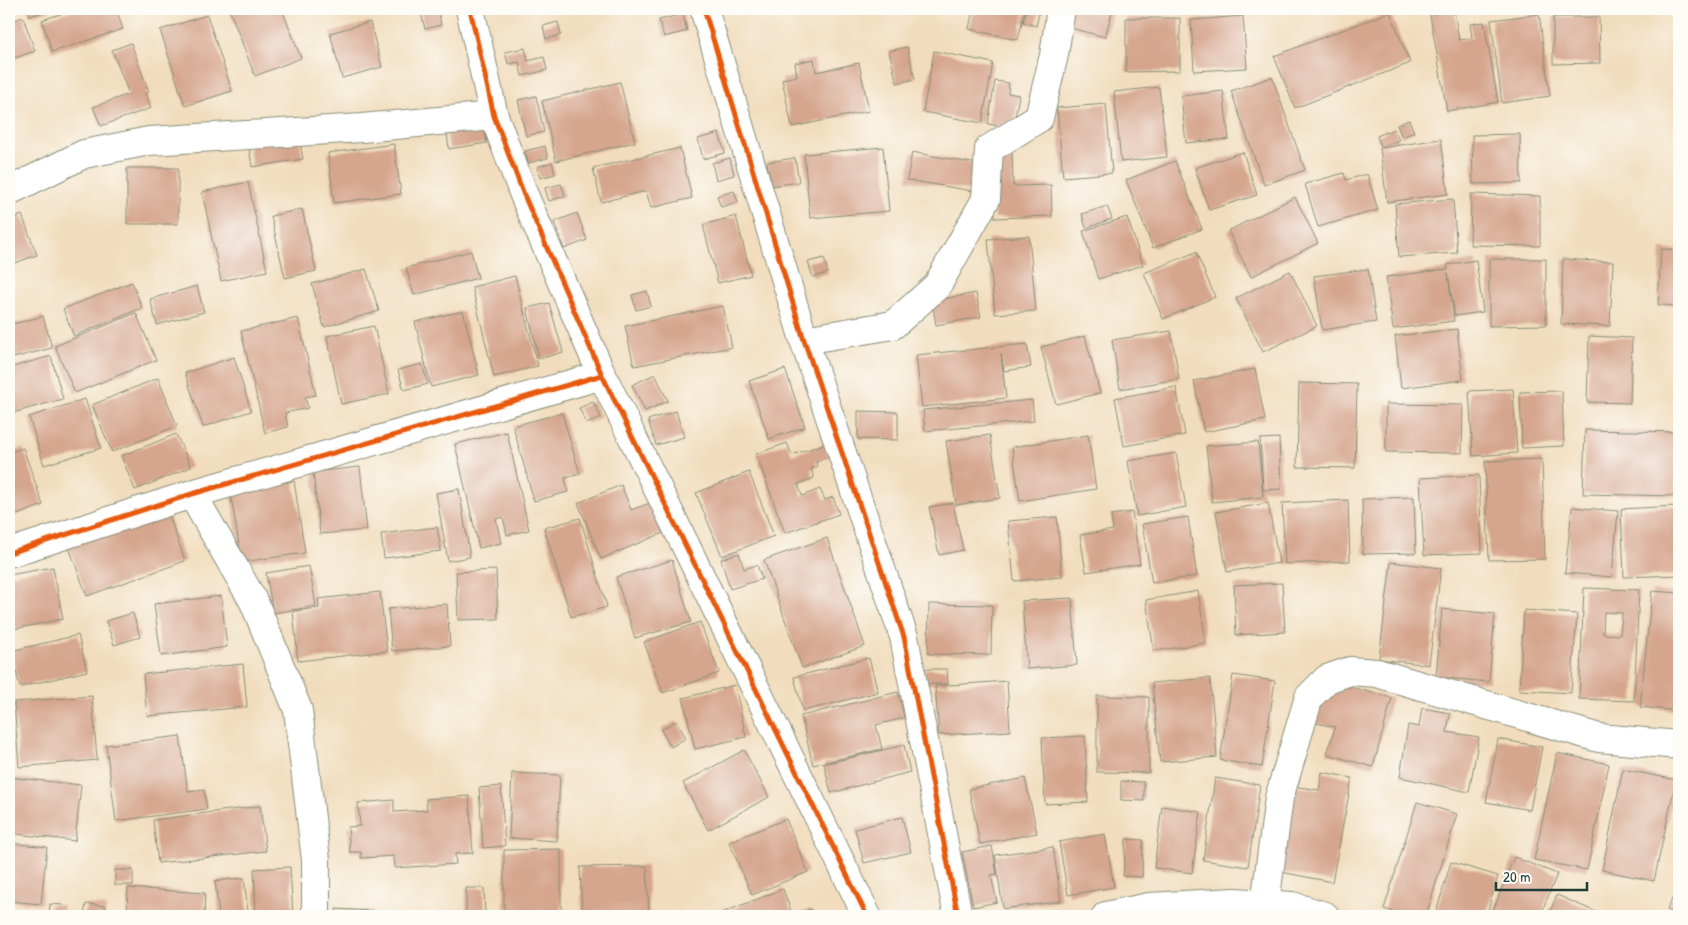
<svg xmlns="http://www.w3.org/2000/svg" width="1688" height="925" font-family="'Patrick Hand',sans-serif">
	<style>
		.building { fill: #d5a58d; fill-rule: evenodd }
		.lines { fill: none; stroke-linecap: round; stroke-linejoin: round }
		.minor-casing { stroke: #888d78; stroke-width: 30 }
		.minor { stroke: #fff; stroke-width: 28 }
		.cycleway-casing { stroke: #fdfcf7; stroke-width: 8 }
		.cycleway { stroke: #e8590c; stroke-width: 5 }
	</style>
	<rect width="100%" height="100%" fill="#fdfcf7"/>
	<filter id="ink" filterUnits="userSpaceOnUse"><feTurbulence type="fractalNoise" baseFrequency=".02" numOctaves="2"/><feDisplacementMap in="SourceGraphic" scale="10" xChannelSelector="R" yChannelSelector="G"/><feConvolveMatrix kernelMatrix="1 2 1 2 8 2 1 2 1" color-interpolation-filters="sRGB"/></filter>
	<filter id="wash" filterUnits="userSpaceOnUse"><feTurbulence type="fractalNoise" baseFrequency=".0096" numOctaves="4" result="noise"/><feDisplacementMap in="SourceGraphic" scale="20" xChannelSelector="R" yChannelSelector="G"/><feGaussianBlur stdDeviation="1.12" result="paint"/><feColorMatrix in="noise" values="0 0 0 0 0 0 0 0 0 0 0 0 0 0 0 0 0 1.4 0 .05"/><feComposite in="paint" operator="in"/></filter>
	<g filter="url(#wash)">
		<rect width="100%" height="100%" fill="#f1ddbd"/>
		<g id="blocks">
			<path class="building" d="M28 9H53L30 16Z
				M76 9H116L123 29 52 52 42 20Z
				M229 9H282L301 58 255 76Z
				M420 9H438L441 25 425 29Z
				M930 9H942L941 12Z
				M973 9H1025L1018 40 969 29Z
				M1027 9H1040L1036 26 1023 22Z
				M1063 9H1113L1105 37 1059 25Z
				M1161 9H1186L1185 14Z
				M1454 10 1459 40 1472 38 1470 24 1484 22 1498 102 1447 111 1430 15Z
				M1390 12 1410 63 1295 108 1274 56Z
				M683 14 687 31 664 37 659 20Z
				M1539 14 1550 96 1502 103 1491 20Z
				M207 15 232 91 185 106 160 30Z
				M1243 16 1247 68 1194 71 1191 20Z
				M23 17 35 51 9 60V22Z
				M1553 17H1599L1600 63 1553 64Z
				M1126 18H1180V71L1126 72Z
				M370 22 382 67 342 78 330 33Z
				M558 22 561 35 546 39 543 26Z
				M131 43 149 92 145 93 151 108 101 126 93 107 129 94 112 50Z
				M907 47 915 79 897 83 889 51Z
				M525 48 528 61 544 57 547 70 522 76 519 62 508 64 505 52Z
				M934 51 993 63 982 123 923 112Z
				M814 59 816 72 859 63 869 111 792 127 782 79 797 76 795 63Z
				M1272 77 1305 170 1264 185 1231 91Z
				M995 81 1009 83 1008 93 1019 95 1013 129 988 124Z
				M620 82 635 142 556 161 542 101Z
				M1159 87 1167 157 1121 162 1114 92Z
				M1223 91 1229 139 1186 143 1181 96Z
				M536 96 544 132 526 136 518 100Z
				M1106 104 1112 173 1063 177 1057 108Z
				M1409 120 1414 132 1402 137 1397 125Z
				M485 128 487 143 449 149 447 134Z
				M1394 129 1399 140 1381 147 1377 136Z
				M719 133 725 153 703 159 698 139Z
				M1520 134 1521 183 1473 184 1472 135Z
				M299 138 303 159 252 167 249 146Z
				M1441 139 1448 194 1387 202 1380 148Z
				M394 144 401 194 334 203 328 153Z
				M545 146 548 158 528 163 525 151Z
				M883 147 889 211 810 218 804 154Z
				M680 148 692 198 651 208 646 191 601 202 593 168Z
				M912 152 978 164 973 191 907 180Z
				M993 152H1012L1013 186 1051 185 1052 216 995 218Z
				M1243 152 1257 195 1209 210 1195 168Z
				M730 158 734 175 716 180 712 163Z
				M795 158 799 182 771 186 767 162Z
				M1175 161 1202 229 1153 248 1126 180Z
				M552 162 555 174 540 178 537 167Z
				M127 168H178V224H127Z
				M1344 173 1346 180 1367 174 1378 210 1318 227 1305 184Z
				M248 182 267 271 221 281 202 192Z
				M561 184 565 196 549 201 545 188Z
				M734 191 738 202 721 207 717 196Z
				M1471 194 1540 196V246L1470 245Z
				M1295 197 1318 243 1251 277 1228 231Z
				M1453 199 1457 253 1399 257 1395 204Z
				M1107 206 1112 219 1086 228 1082 214Z
				M302 209 316 271 285 278 271 216Z
				M577 213 587 240 564 249 554 222Z
				M22 215 37 255 9 265V219Z
				M736 216 751 275 718 283 703 225Z
				M1127 217 1143 265 1098 279 1083 231Z
				M1029 236 1036 311 995 314 988 239Z
				M1661 249 1679 250V306L1658 305Z
				M471 251 478 278 414 295 406 268Z
				M1196 252 1215 297 1163 319 1144 273Z
				M824 258 828 273 813 277 808 262Z
				M1489 259H1546V325L1489 326Z
				M1563 259 1613 262 1610 326 1561 324Z
				M1476 260 1483 312 1455 316 1448 273 1454 321 1393 329 1386 277 1448 269 1447 265Z
				M366 269 379 311 324 327 312 284Z
				M1368 269 1376 322 1322 330 1314 276Z
				M1290 271 1317 326 1263 352 1236 298Z
				M515 276 538 366 494 377 472 287Z
				M132 282 142 308 74 336 63 309Z
				M197 286 204 312 157 325 150 299Z
				M647 291 651 306 636 310 632 295Z
				M976 293 981 317 936 325 932 301Z
				M549 303 563 352 539 359 527 308Z
				M723 306 732 347 634 366 625 326Z
				M463 311 479 375 431 387 415 322Z
				M136 313 156 360 75 393 55 346Z
				M43 316 52 348 9 359V325Z
				M298 318 316 395 305 397 308 408 285 413 288 427 265 433 241 331Z
				M374 326 389 394 341 404 327 336Z
				M1457 329 1463 380 1401 388 1395 336Z
				M1171 331 1179 379 1120 389 1112 340Z
				M1085 336 1100 393 1056 404 1041 347Z
				M1589 336 1632 338 1630 403 1587 402Z
				M1027 344 1031 367 1004 371 1001 354 1006 398 922 407 916 355Z
				M51 356 63 399 9 414V368Z
				M234 357 251 411 203 427 185 373Z
				M422 364 428 384 404 390 398 370Z
				M785 369 805 427 769 439 749 381Z
				M1255 369 1265 420 1204 432 1194 381Z
				M655 374 668 401 645 411 632 385Z
				M158 378 177 426 112 452 92 405Z
				M1299 383 1357 384 1355 468 1297 467Z
				M1176 387 1185 435 1124 446 1115 398Z
				M1513 389 1517 453 1473 456 1469 391Z
				M1562 391 1564 446 1522 448 1520 392Z
				M85 399 101 448 44 465 29 417Z
				M1032 400 1034 421 925 431 923 410Z
				M593 402 601 417 587 424 579 408Z
				M1386 404 1463 405 1462 453 1386 452Z
				M676 411 684 437 656 445 648 420Z
				M858 411 898 412V440L858 439Z
				M562 413 580 474 565 478 568 492 534 501 513 426Z
				M1585 430 1679 432 1678 496 1583 494Z
				M507 432 529 530 507 535 503 517 496 519 501 543 479 548 455 444Z
				M176 434 191 467 135 490 121 456Z
				M990 435 1000 498 956 505 946 441Z
				M1088 435 1096 489 1020 501 1012 447Z
				M1279 438 1281 489 1263 490 1260 439Z
				M1258 442 1263 497 1212 502 1206 446Z
				M787 443 792 455 824 444 829 457 816 462 817 467 811 469 814 478 798 484 802 496 820 489 825 500 833 497 839 514 785 533 756 454Z
				M23 448 43 505 9 518V453Z
				M1176 453 1186 507 1137 516 1128 461Z
				M1542 459 1545 559 1489 560 1485 461Z
				M360 467 367 530 320 534 313 472Z
				M749 472 774 536 722 556 696 493Z
				M1479 475 1482 553 1424 555 1420 478Z
				M294 481 305 553 242 562 230 491Z
				M621 485 631 510 650 503 663 533 601 559 578 503Z
				M459 489 470 557 448 561 436 493Z
				M1414 497 1416 553 1363 554 1362 499Z
				M1348 500 1350 561 1285 564 1282 503Z
				M953 503 963 550 939 555 929 507Z
				M1268 503 1279 563 1227 572 1216 512Z
				M1677 506 1679 575 1624 577 1621 509Z
				M1572 507 1618 511 1612 577 1565 573Z
				M167 510 185 561 87 596 68 545Z
				M1132 512 1140 564 1086 572 1080 535 1113 530 1111 515Z
				M1057 517 1062 577 1014 581 1008 521Z
				M1188 517 1197 576 1152 583 1142 524Z
				M580 518 607 607 571 617 544 528Z
				M437 527 441 551 384 558 381 534Z
				M827 538 865 646 802 668 764 560Z
				M739 553 744 569 757 565 762 579 730 589 721 559Z
				M672 560 691 622 635 638 616 577Z
				M1391 562 1441 568 1429 665 1379 659Z
				M309 566 316 606 273 613 266 573Z
				M53 567 63 619 9 630V575Z
				M496 570 498 619 458 620 456 572Z
				M1282 583 1285 632 1236 635 1234 585Z
				M1584 588 1639 590 1634 701 1579 699ZM1604 612 1622 613 1620 635 1603 634Z
				M1198 591 1206 643 1154 651 1146 600Z
				M1652 591 1679 593V711L1640 707Z
				M380 592 387 651 298 661 293 611 319 608 318 599Z
				M221 596 227 647 161 656 154 604Z
				M1072 598 1077 665 1027 669 1022 601Z
				M447 604 450 646 392 651 388 609Z
				M929 604 992 605 991 655 928 654Z
				M1442 609 1495 614 1489 682 1436 677Z
				M1524 610 1577 614 1571 693 1519 690Z
				M133 613 140 637 114 645 106 621Z
				M700 622 719 673 663 693 644 642Z
				M78 635 87 671 20 687 11 651Z
				M869 658 878 692 803 711 794 677Z
				M243 664 247 707 147 716 143 674Z
				M925 669H947L948 684H925Z
				M1233 675 1275 681 1262 767 1220 760Z
				M1210 678 1217 757 1160 762 1152 683Z
				M1007 681 1010 731 939 735 935 686Z
				M1328 681 1392 698 1373 767 1327 754 1335 727 1316 723Z
				M735 685 746 737 695 749 683 698Z
				M898 692 904 718 876 725 882 749 813 765 801 716Z
				M92 696 97 760 19 767 14 702Z
				M1097 696 1149 697V773L1097 772Z
				M1422 708 1450 713 1447 732 1479 737 1469 792 1400 777 1408 725 1419 727Z
				M676 721 686 738 671 747 661 730Z
				M180 736 188 792 204 790 207 809 116 821 106 745Z
				M1085 736 1088 802 1045 804 1042 738Z
				M1498 739 1542 747 1530 810 1486 802Z
				M904 745 910 772 831 793 824 764Z
				M744 750 769 797 708 830 683 783Z
				M1557 753 1609 764 1587 870 1534 860Z
				M1623 769 1676 780 1654 881 1602 870Z
				M1322 772 1352 778 1332 882 1276 871 1292 786 1319 790Z
				M512 773 560 775 557 841 509 838Z
				M9 777 81 785 75 841 9 833Z
				M1025 778 1037 833 980 844 969 789Z
				M1215 778 1260 785 1248 867 1203 860Z
				M1121 781 1144 782V801L1121 800Z
				M501 786 505 846 483 848 479 788Z
				M469 796 473 853 455 854 456 864 395 868 394 856 361 858V852H350L348 827 360 826 358 803 394 800V812L427 810 426 799Z
				M1417 802 1457 814 1426 916H1406L1384 909Z
				M260 806 266 851 158 863 153 820Z
				M1162 806 1201 812 1192 873 1154 868Z
				M902 817 911 852 864 863 855 829Z
				M786 819 808 872 752 895 729 842Z
				M1105 834 1114 887 1068 895 1059 842Z
				M1126 839 1143 840 1142 877 1123 876Z
				M9 843 47 847 41 904 9 901Z
				M992 846 997 874 991 875 997 902 973 907 962 852Z
				M1053 847 1061 901 1003 909 995 855Z
				M561 849V916H504V850Z
				M1514 857 1557 874 1540 916H1491Z
				M1451 862 1498 876 1486 916H1435Z
				M647 866 649 916H582L580 867Z
				M290 867 293 916H256L254 869Z
				M115 870H133V885H115Z
				M244 878 248 912 219 915 215 881Z
				M1679 884V915L1667 910Z
				M128 888 205 893 204 916H127Z
				M466 888H484L485 916H466Z
				M783 889 791 911 779 916H719V914Z
				M1557 895 1605 916H1548Z
				M50 904 63 905 62 912 84 915 86 904 106 906 105 916H49Z
				M336 909 373 911V916H336Z
				M811 909 813 916H792Z
				M9 912 38 913V916H9Z"/>
		</g>
	</g>
	<g filter="url(#ink)">
		<use href="#blocks" fill-opacity="0" stroke="#888d78" stroke-width="1"/>
		<g class="lines">
			<g class="minor-casing">
				<path id="minor" d="M470 9 494 116 524 195 602 375 867 916
					M704 9 804 340 904 637 958 916
					M9 191 84 154 149 141 362 128 494 116
					M804 340 893 325 937 286 986 199 989 149 1039 118 1054 55 1061 9
					M192 494 254 602 298 710 316 860V916
					M9 553 192 494 602 375
					M1265 904 1279 798 1309 697 1327 679 1350 671 1377 673 1599 738 1679 745
					M1106 916 1149 907 1235 902 1292 906 1325 916"/>
			</g>
			<use href="#minor" class="minor"/>
			<g class="cycleway-casing">
				<path id="cycleway" d="M470 9 494 116 524 195 602 375 867 916
					M704 9 804 340 904 637 958 916
					M9 553 192 494 602 375"/>
			</g>
			<use href="#cycleway" class="cycleway"/>
		</g>
	</g>
	<rect width="1688" height="925" fill="none" stroke="#fdfcf7" stroke-width="30"/>
	<path d="M1496 882v8h91v-8" fill="none" stroke="#1f3d34" stroke-width="2.5"/>
	<text x="1503" y="882" font-size="15" fill="#1f3d34" stroke="#fdfcf7" stroke-width="4" paint-order="stroke">20 m</text>
</svg>
